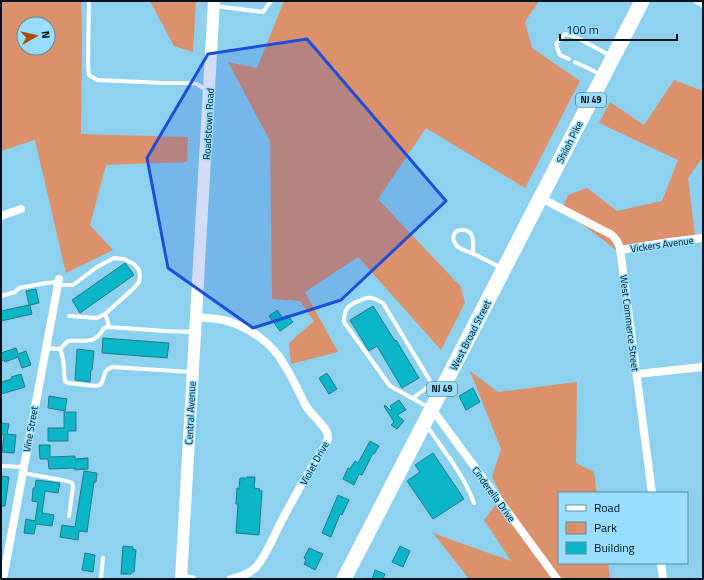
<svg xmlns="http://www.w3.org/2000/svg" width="704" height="580" font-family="'Titillium Web',sans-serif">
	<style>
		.green { fill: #db916c; fill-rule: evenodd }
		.building { fill: #0ab6c8; stroke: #247a85 }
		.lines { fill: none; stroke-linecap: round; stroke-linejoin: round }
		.lane { stroke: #fff; stroke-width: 4 }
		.street { stroke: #fff; stroke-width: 8 }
		.secondary { stroke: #fff; stroke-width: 12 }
		.highway { stroke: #fff; stroke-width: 15 }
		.marked { fill: #1d4ed8; fill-opacity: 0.2; stroke: #1d4ed8; stroke-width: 3; stroke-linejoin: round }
		.labels { text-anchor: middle; stroke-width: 3; stroke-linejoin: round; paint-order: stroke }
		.shield { fill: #99defc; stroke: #2e5061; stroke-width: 1 }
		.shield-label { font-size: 9px; font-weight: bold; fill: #00131e }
		.street-label { font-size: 10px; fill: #00131e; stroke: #99defc }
	</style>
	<rect width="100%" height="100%" fill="#8dd1ef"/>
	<path class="green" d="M1 1H81L82 35 81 134 188 137 187 162 106 165 90 225 113 250 66 273 35 140 1 151ZM24 24H48V48H24Z
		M150 1H196L193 52 174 46Z
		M284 1H539L525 22 532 48 580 81 525 188 426 128 378 199 461 287 465 303 441 350 358 257 305 292 338 352 291 364 289 343 314 321 300 301 272 299 270 141 228 62 257 68Z
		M674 80 703 91V157L688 178 696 242 619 252 562 209 568 195 587 188 617 211 662 201 678 160 599 123 610 102 644 125Z
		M470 371 498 392 577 382 576 463 594 472 597 493H559V563H608L610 579H469L433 533 511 561 484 520 502 497 492 477 501 449Z"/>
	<path class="building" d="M125 263 134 275 80 313 72 300Z
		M36 289 39 303 30 305 32 314 1 321V311L29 305 26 291Z
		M373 306 395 341 396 340 419 378 402 388 377 346 369 351 350 320Z
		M277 310 283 318 287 315 293 322 280 331 269 316Z
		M103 338 169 343 167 358 102 353Z
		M16 348 18 354 26 351 31 365 22 368 18 357 5 362 4 360 1 361V353Z
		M77 349 94 351 92 370H91L90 382 75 380Z
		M327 373 337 389 329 394 319 378Z
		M21 374 25 387 1 394V382L12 379 11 377Z
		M473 388 480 402 466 410 459 396Z
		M49 396 67 399 65 411 48 408Z
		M399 400 406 410 397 415 404 421 397 429 391 425 394 422 384 406 385 405 390 410 392 409 390 406Z
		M64 412H76V431H68V441H48V428H64Z
		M1 423 9 424 7 434 16 435 14 453 2 452 4 435 1 434Z
		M370 441 379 446 374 454 373 453 362 475 359 474 354 485 343 479 348 468 350 469 355 461 358 463Z
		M39 445H50V457L75 456V459L88 458V469L75 470 74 468 49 469 48 459H40Z
		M433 453 464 499 433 519 407 481 420 472 415 465Z
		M84 471 97 473 96 482H94L87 532 79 531 78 540 60 537 62 525 75 527Z
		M1 476 9 477 5 506H1Z
		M247 477H255L254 488 260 489 259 491H262L259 535 236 533 238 504H236L237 488 239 489 240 478H247Z
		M36 480 60 483 58 493 45 491 42 513 54 515 52 526 36 524 34 534 24 533 26 519 35 521 38 502 32 501 33 488H35Z
		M338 495 349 500 342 515 340 514 331 537 322 533Z
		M123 546 133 547V549L136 550 134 572H132L131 574H121Z
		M400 546 410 551 403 567 392 562Z
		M309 548 323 554 315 570 304 564 306 560 304 558Z
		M85 553 95 555 93 572 82 570Z
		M375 570 385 574 383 579H372Z"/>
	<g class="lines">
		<path class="lane" d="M89 1 88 66 89 75 97 80 164 83H188L197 84 206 90
			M695 1 703 6
			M215 6 263 12 271 1
			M569 59 560 55 556 44 565 34 574 36 611 56
			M575 62 600 74
			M473 253C473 244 476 229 461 230 458 230 455 232 454 235 452 238 454 243 457 246 461 250 468 251 474 254 483 258 492 264 502 268
			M58 285H73L97 267 114 258 124 259 134 264 139 270 140 276 139 282 134 288 105 314 97 318 69 316
			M1 296 15 292 19 288 46 283 58 282
			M105 314 107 319 109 327
			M45 348 60 349 68 341C85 339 94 346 104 328L109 327 165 331 193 332
			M60 349C65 359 63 370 65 381L68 383 95 386 100 385C106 379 101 371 112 367L191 372
			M413 398 432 384
			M428 407 401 392 390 386 344 322C344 310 347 305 359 301 363 299 367 297 371 298 375 298 379 301 383 303L432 384 440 389
			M427 426C444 451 464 475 474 503
			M1 466 24 467
			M23 473 67 481 72 483 73 487 69 516
			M101 579 103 558"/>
		<path class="street" d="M541 198 612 235 617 241 620 248 652 493
			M1 216 21 209
			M620 250 669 242 703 238
			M196 317C205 318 214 318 223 320 248 326 273 343 285 366 290 374 294 382 298 390 301 396 303 401 306 406 311 415 329 428 328 438 327 445 318 456 315 462 302 483 290 504 279 526 273 538 266 555 257 566 250 574 241 577 231 579
			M637 374 703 367
			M432 409 557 579
			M661 563 663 579
			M181 578 192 579
			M3 579 59 279"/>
		<path class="secondary" d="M181 579 214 1"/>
		<path class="highway" d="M344 579 642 1"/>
	</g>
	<path class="marked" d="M307 39 446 201 341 300 253 328 168 268 147 158 208 54Z"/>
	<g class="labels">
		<g class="shield">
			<rect x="576" y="93" width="30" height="14" rx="3"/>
			<rect x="427" y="382" width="30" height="14" rx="3"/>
		</g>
		<g class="shield-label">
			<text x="591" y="103">NJ 49</text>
			<text x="442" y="392">NJ 49</text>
		</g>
		<g class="street-label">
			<text transform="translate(208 124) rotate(-87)" y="4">Roadstown Road</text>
			<text transform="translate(569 142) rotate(-63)" y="4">Shiloh Pike</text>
			<text transform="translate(662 244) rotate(-8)" y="4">Vickers Avenue</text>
			<text transform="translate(630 323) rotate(83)" y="4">West Commerce Street</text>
			<text transform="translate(470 335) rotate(-63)" y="4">West Broad Street</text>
			<text transform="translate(190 413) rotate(-87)" y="4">Central Avenue</text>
			<text transform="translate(30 429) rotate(-80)" y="4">Vine Street</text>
			<text transform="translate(314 463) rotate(-61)" y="4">Violet Drive</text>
			<text transform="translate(494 494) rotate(54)" y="4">Cinderella Drive</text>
		</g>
	</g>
	<rect width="704" height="580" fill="none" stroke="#00131e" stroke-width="4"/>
	<rect x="558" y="492" width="130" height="72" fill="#99defc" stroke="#5c8da3"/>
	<rect x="566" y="505" width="20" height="6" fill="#ffffff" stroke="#5c8da3"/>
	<text x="594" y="512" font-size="12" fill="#00131e">Road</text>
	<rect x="566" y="522" width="20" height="12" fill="#db916c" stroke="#5c8da3"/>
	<text x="594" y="532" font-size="12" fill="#00131e">Park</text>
	<rect x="566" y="542" width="20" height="12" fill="#0ab6c8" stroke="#5c8da3"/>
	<text x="594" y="552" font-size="12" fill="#00131e">Building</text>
	<g transform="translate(36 36) rotate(82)"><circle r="19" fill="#99defc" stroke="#5c8da3"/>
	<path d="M0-3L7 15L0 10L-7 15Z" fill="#ab4a01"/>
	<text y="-6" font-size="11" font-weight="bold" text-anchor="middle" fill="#00131e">N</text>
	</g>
	<path d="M560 34v6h117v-6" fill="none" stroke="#00131e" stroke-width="2"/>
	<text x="566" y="34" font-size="12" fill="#00131e" stroke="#99defc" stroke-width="3" paint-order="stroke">100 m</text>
</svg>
